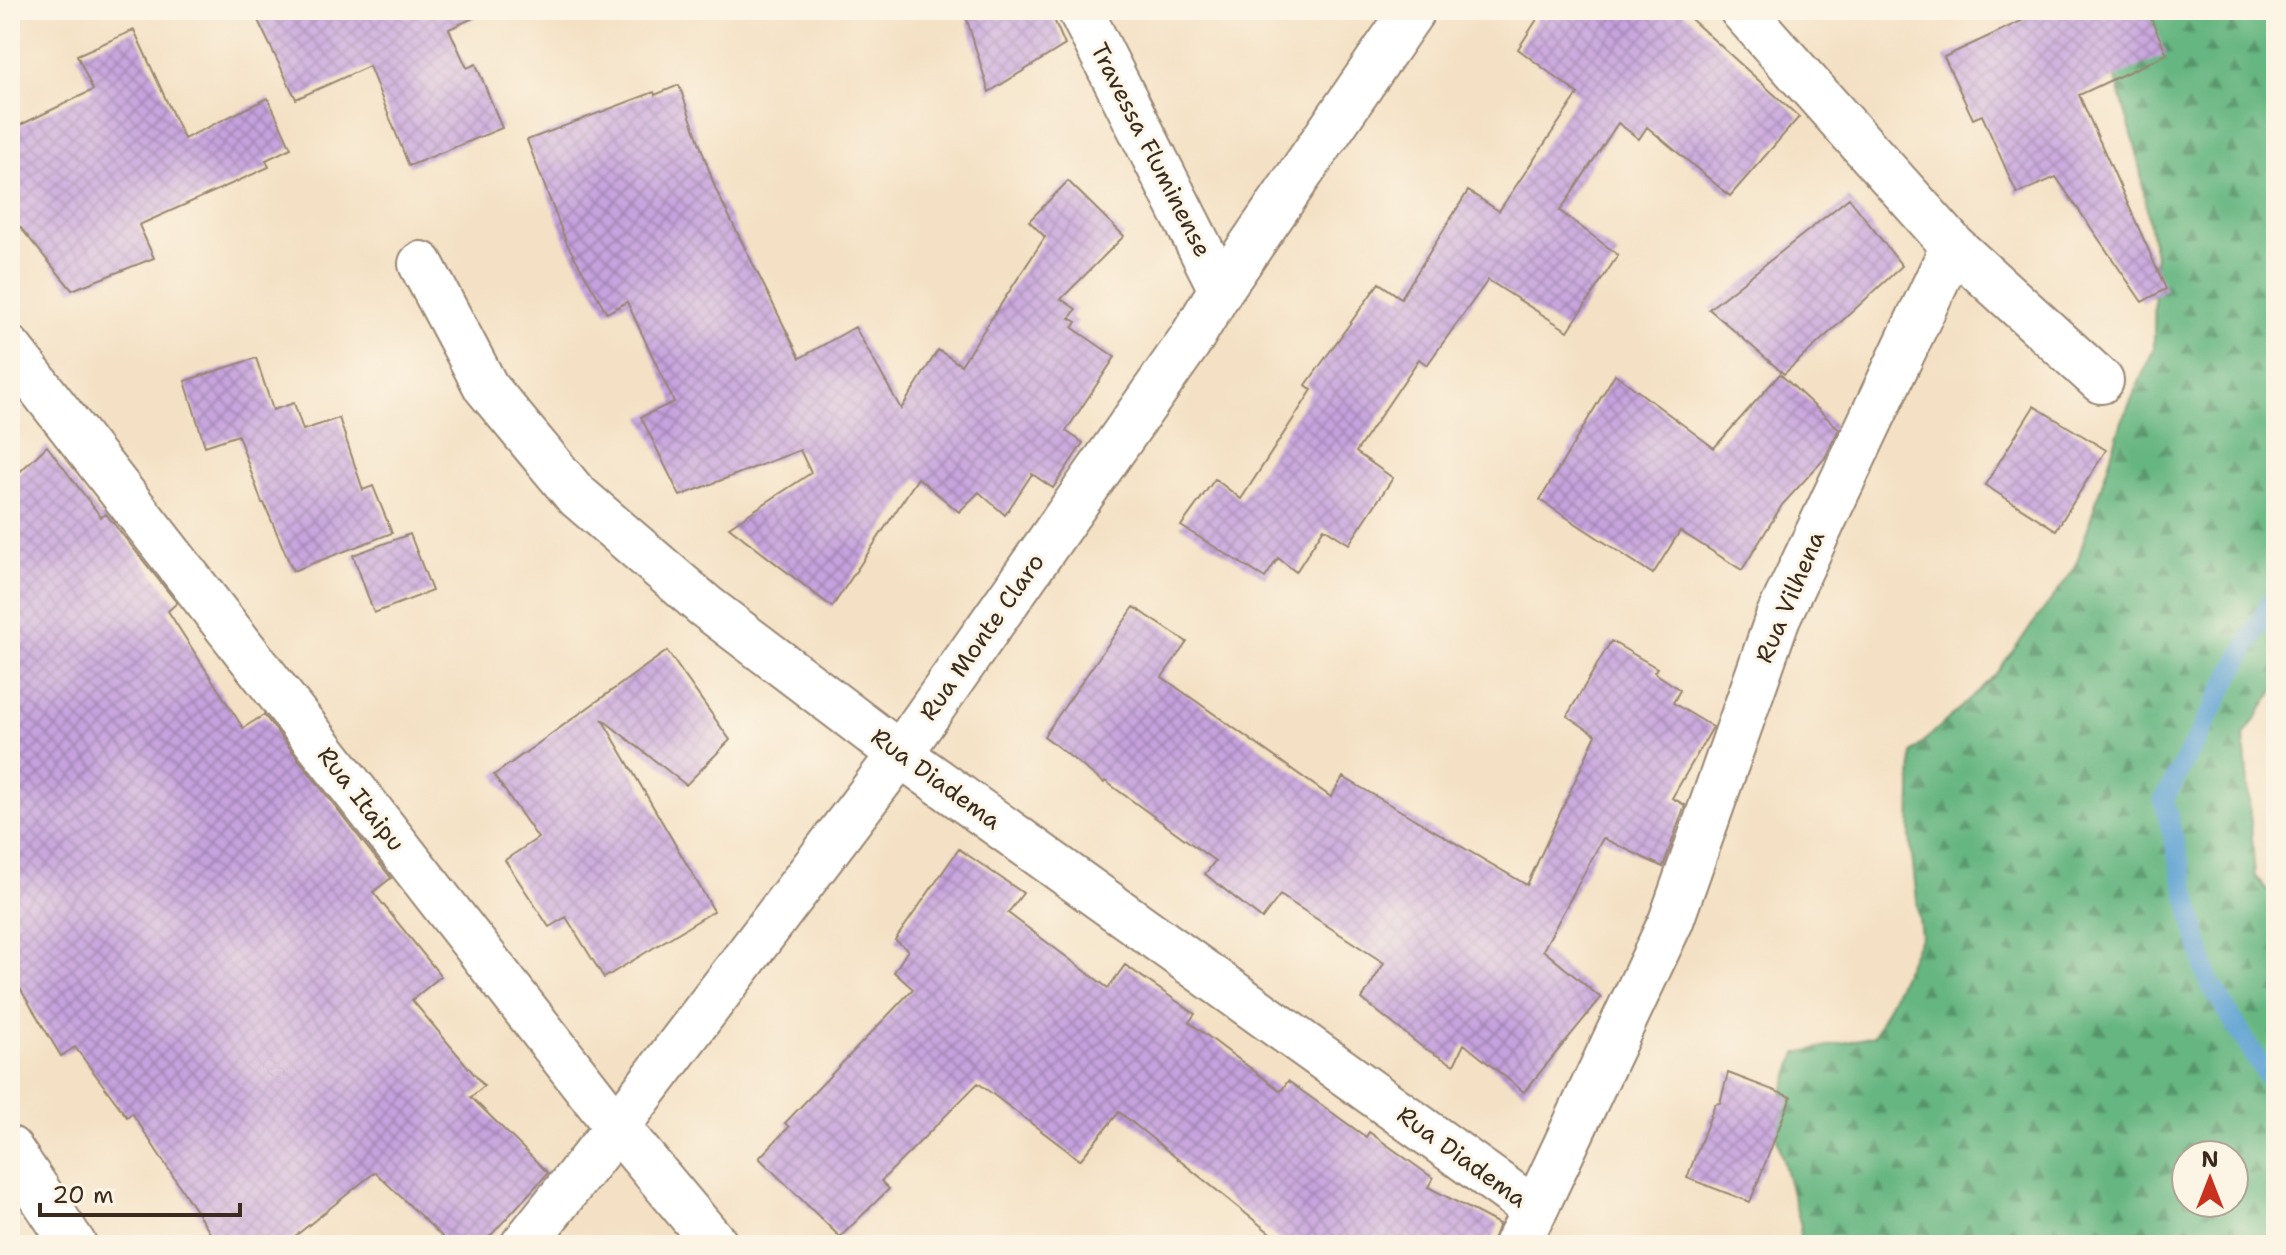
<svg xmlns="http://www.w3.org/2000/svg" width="2286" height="1255" font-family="'Shantell Sans',sans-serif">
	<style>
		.forest { fill: url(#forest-firs); stroke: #507050; stroke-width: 2; fill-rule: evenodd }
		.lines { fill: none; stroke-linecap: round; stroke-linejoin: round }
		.stream { stroke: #5fa3d3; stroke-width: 20 }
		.building { fill: url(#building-cross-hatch) }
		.minor-casing { stroke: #988672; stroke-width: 48 }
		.minor { stroke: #fff; stroke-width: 44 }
		.labels { text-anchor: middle; stroke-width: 6; stroke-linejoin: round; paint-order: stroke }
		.street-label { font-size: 24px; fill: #3b2a1e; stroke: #fcf5e5 }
	</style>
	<defs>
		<pattern id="forest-firs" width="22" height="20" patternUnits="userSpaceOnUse" patternTransform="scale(2)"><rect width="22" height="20" fill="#66b681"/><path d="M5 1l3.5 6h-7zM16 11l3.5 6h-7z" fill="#559469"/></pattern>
		<pattern id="building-cross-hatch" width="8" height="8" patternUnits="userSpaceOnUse" patternTransform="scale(2)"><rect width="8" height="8" fill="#c6a2de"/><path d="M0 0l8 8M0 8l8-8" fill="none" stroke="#a284b3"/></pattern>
	</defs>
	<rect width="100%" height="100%" fill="#fcf5e5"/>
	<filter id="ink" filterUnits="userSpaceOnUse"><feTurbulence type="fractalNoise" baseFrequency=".0125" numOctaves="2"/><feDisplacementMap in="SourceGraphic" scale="16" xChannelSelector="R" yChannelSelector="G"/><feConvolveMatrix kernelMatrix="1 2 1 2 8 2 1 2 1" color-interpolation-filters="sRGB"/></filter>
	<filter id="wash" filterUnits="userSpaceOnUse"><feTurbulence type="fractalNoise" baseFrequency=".006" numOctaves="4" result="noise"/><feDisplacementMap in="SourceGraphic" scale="32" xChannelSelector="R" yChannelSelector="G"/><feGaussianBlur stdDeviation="1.8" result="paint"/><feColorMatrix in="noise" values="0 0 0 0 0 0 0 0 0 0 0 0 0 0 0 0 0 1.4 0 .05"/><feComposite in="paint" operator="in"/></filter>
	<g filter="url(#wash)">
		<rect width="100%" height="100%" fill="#f4e1c5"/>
		<path class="forest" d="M2101 10H2276V688L2244 736 2255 876 2276 900V1245H1798L1801 1226 1772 1120 1797 1053 1874 1036 1921 936 1910 837 1912 753 1994 676 2075 568 2122 421 2154 348 2155 256 2137 152 2100 24ZM2186 1155H2234V1203H2186Z"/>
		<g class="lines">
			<path class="stream" d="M2276 592 2164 800 2208 980 2276 1090"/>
		</g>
		<g id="blocks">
			<path class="building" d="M253 10H491L449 29 467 68 476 64 502 128 409 166 369 66 296 99Z
				M964 10H1050L1065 45 989 92Z
				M1543 10H1681L1799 117 1730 196 1647 127 1639 139 1618 123 1560 211 1618 255 1568 331 1488 280 1427 365 1419 359 1356 452 1393 478 1349 544 1324 528 1296 572 1278 558 1265 578 1181 526 1215 479 1241 499 1312 390 1306 385 1379 283 1401 298 1468 191 1499 211 1578 94 1518 49Z
				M2045 10H2147L2167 54 2079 95 2166 289 2142 302 2056 177 2017 194 1982 115 1973 119 1944 57Z
				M134 30 184 139 268 98 291 148 266 160 269 167 139 225 154 258 72 290 10 215V130L93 90 77 55Z
				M679 85 716 190 800 358 855 327 901 409 938 350 961 365 1045 237 1029 221 1068 181 1124 236 1061 299 1076 309 1070 318 1077 322 1073 328 1115 357 1066 431 1083 443 1053 488 1032 474 1005 515 979 492 959 512 918 478 832 607 729 527 811 473 800 450 680 496 641 417 674 402 627 302 607 313 567 244 527 140 654 92 655 95Z
				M1849 198 1902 266 1784 374 1709 309Z
				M256 358 273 410 294 403 303 430 339 418 363 490 373 486 392 533 293 571 264 503H262L238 435 205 446 185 381Z
				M1615 374 1714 448 1780 374 1839 429 1825 458 1782 505 1742 570 1680 531 1653 574 1540 500Z
				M2034 406 2106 450 2056 530 1985 485Z
				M47 446 101 517 106 514 177 603 168 611 243 728 264 715 391 878 373 892 441 976 412 1000 484 1086 471 1097 548 1173 482 1245H451L375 1172 284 1245H218L132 1113 127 1117 75 1047 61 1056 10 972V481Z
				M410 534 432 591 374 613 353 555Z
				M1134 607 1187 642 1162 677 1331 797 1343 777 1527 885 1596 735 1567 716 1611 641 1657 668 1654 672 1680 690 1673 703 1713 727 1672 798 1685 805 1663 867 1603 838 1543 950 1601 998 1524 1092 1464 1044 1454 1065 1421 1046 1362 999 1384 963 1280 895 1262 919 1205 874 1215 861 1105 781 1104 783 1044 736Z
				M667 651 730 740 686 785 602 719 714 911 604 978 566 917 549 927 505 860 538 838 494 775Z
				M959 849 1023 893 1008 913 1108 988 1125 965 1195 1014 1189 1022 1281 1091 1288 1081 1366 1137 1369 1132 1433 1178 1428 1187 1499 1224 1491 1245H1285L1119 1112 1080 1160 978 1083 881 1181 889 1189 840 1237 759 1158 789 1127 785 1123 913 989 894 972 908 950 895 940Z
				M1728 1073 1791 1097 1750 1202 1687 1178 1715 1104 1720 1103Z"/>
		</g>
	</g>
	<g filter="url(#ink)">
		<use href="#blocks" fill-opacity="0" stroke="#988672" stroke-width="2"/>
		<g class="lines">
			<g class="minor-casing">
				<path id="minor" d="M1080 10 1221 289
					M1953 246 2101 381
					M421 264 486 387 575 494 705 606 900 754 1535 1210
					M10 349 617 1127 716 1245
					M10 1149 74 1245
					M523 1245 617 1127 900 754 1191 339 1221 289 1413 10
					M1516 1245 1535 1210 1671 921 1778 617 1953 246 1742 10"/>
			</g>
			<use href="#minor" class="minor"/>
		</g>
	</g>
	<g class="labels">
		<g class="street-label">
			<text transform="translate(1151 150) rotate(63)" y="8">Travessa Fluminense</text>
			<text transform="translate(1790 597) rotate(-67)" y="8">Rua Vilhena</text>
			<text transform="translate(982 637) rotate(-55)" y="8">Rua Monte Claro</text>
			<text transform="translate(936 779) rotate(36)" y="8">Rua Diadema</text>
			<text transform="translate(361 799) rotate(52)" y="8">Rua Itaipu</text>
			<text transform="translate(1462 1157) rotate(36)" y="8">Rua Diadema</text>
		</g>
	</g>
	<rect width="2286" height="1255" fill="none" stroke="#fcf5e5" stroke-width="40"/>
	<g transform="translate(2210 1179)"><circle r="38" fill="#fcf5e5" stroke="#afa495" stroke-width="2"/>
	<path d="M0-6L14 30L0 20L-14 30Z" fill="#c8321e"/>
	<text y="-12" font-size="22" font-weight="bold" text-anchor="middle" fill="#3b2a1e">N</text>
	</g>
	<path d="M40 1203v12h200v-12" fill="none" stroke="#3b2a1e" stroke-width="4"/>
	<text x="52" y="1203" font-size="24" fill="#3b2a1e" stroke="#fcf5e5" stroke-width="6" paint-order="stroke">20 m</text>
</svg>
